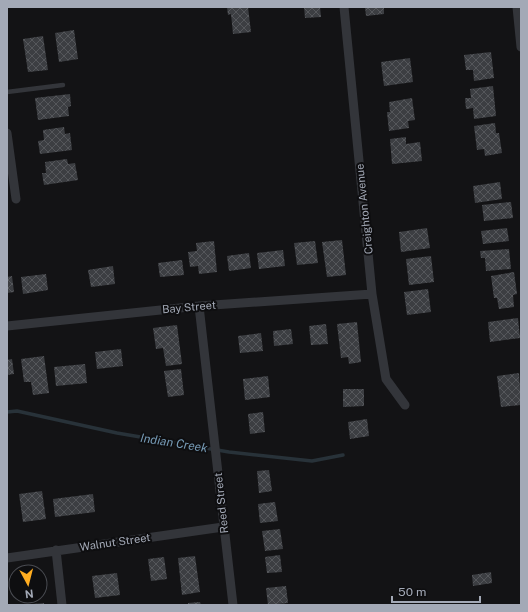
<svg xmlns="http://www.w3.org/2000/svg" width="528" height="612" font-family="'Public Sans',sans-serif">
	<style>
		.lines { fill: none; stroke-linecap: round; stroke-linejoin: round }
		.stream { stroke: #283239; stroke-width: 3.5 }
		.building { fill: url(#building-cross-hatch) }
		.service { stroke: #33353a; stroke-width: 4.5 }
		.minor { stroke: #33353a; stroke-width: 9 }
		.labels { text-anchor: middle; stroke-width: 4; stroke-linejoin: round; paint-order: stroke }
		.street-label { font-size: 11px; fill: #a3a9b6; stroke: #0e0e10 }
		.water-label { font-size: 12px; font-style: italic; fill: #769ab5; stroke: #0e0e10 }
	</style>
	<defs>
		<pattern id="building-cross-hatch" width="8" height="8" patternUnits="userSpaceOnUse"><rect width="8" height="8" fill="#3c3e42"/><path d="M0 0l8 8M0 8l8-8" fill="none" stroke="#55575b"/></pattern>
	</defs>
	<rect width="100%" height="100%" fill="#131315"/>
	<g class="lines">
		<path class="stream" d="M7 412 17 411 117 433 229 452 312 461 343 455"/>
	</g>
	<path class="building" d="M227 7H248L251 32 233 34 231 14 228 15Z
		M304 7H320L321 17 305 18Z
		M365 7H384V14L366 16Z
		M74 30 78 59 59 62 55 33Z
		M43 36 48 70 28 72 23 39Z
		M491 52 494 78 474 81 473 70H466L464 55Z
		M410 58 413 82 384 86 381 62Z
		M493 86 496 116 474 119 473 108 466 109 465 98H471L470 89Z
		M70 94 71 106 68 107 69 116 38 120 35 98Z
		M412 98 415 120 408 121 409 128 389 131 387 112H390L389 102Z
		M495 123 496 133H499L502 153 485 156 484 149 477 150 474 126Z
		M64 127 65 134 70 133 72 150 40 154 38 141 44 140 43 130Z
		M406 137V144L420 142 422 161 392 164 390 139Z
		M67 159 68 164 75 163 78 180 44 185 42 173H46L45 162Z
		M500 182 502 199 475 203 473 186Z
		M511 202 513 218 484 221 482 205Z
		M427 228 430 248 401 252 399 232Z
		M507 228 509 241 483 244 481 231Z
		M342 240 346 275 327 277 322 242Z
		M214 241 217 272 199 274 198 266 190 267 188 252 197 251 196 243Z
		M315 241 318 263 297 265 294 243Z
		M509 249 511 269 486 271 485 258H481L480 251Z
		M283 250 285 266 259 269 257 253Z
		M249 253 251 268 229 271 227 256Z
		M431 256 434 282 409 285 406 259Z
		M182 260 184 275 160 277 158 263Z
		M113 266 115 284 91 287 88 270Z
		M514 272 517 294 513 295 514 307 499 309 497 298H494L491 276Z
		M46 274 48 290 23 294 21 277Z
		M12 276 14 292 7 293V277Z
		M428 289 431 312 407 315 404 292Z
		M518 318 520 338 490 342 488 322Z
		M357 322 361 362 349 364 348 357 341 358 337 324Z
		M326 324 328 344 311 345 309 326Z
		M177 325 182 364 166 366 163 348 156 349 153 328Z
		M291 329 293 344 274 346 273 331Z
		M261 333 263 351 240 353 238 336Z
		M121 349 123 366 97 369 95 352Z
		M44 356 49 393 33 395 31 382H24L21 359Z
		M12 359 14 374 7 375V360Z
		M85 364 87 383 56 386 54 367Z
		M181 369 184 395 168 397 164 371Z
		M519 373 521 405 501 407 497 376Z
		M268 376 270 397 245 400 243 379Z
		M343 389H364V406L343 407Z
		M263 412 265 432 250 434 248 414Z
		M367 419 369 436 350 439 348 422Z
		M269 470 272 491 259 493 257 471Z
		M42 491 46 519 23 522 19 494Z
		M93 494 95 512 55 517 53 499Z
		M275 502 278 521 260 523 258 504Z
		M280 529 283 549 265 551 262 531Z
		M280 555 282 572 267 573 265 557Z
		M195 556 200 592 182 595 178 558Z
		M164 557 167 579 151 581 148 559Z
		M491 572 492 583 473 586 472 575Z
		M14 573H16V584H15Z
		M117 573 120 595 95 598 92 576Z
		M286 586 288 603 268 605 266 588Z
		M200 602 201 605H188V603Z
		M44 603V605H33V604Z"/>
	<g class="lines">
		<path class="service" d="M7 92 63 85"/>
		<path class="minor" d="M344 7 372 294 386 379 405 405
			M517 7 521 47
			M7 133 16 199
			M199 306 233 605
			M7 326 199 306 372 294
			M56 550 62 605
			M7 558 223 527"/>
	</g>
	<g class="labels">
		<g class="street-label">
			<text transform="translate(364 209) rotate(-96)" y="4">Creighton Avenue</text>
			<text transform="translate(189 307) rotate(-5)" y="4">Bay Street</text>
			<text transform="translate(221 503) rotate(-96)" y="4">Reed Street</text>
			<text transform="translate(115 542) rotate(-8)" y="4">Walnut Street</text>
		</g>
		<g class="water-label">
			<text transform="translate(174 443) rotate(9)" y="4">Indian Creek</text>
		</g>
	</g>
	<rect width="528" height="612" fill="none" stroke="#a3a9b6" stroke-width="16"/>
	<g transform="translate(28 584) rotate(173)"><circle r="19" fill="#0e0e10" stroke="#4a4c52"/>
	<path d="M0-3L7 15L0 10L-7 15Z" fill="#ffad20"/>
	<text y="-6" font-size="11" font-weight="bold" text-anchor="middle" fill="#a3a9b6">N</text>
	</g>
	<path d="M392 596v6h88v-6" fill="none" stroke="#a3a9b6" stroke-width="2"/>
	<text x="398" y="596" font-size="12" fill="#a3a9b6" stroke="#0e0e10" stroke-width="3" paint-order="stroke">50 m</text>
</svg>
